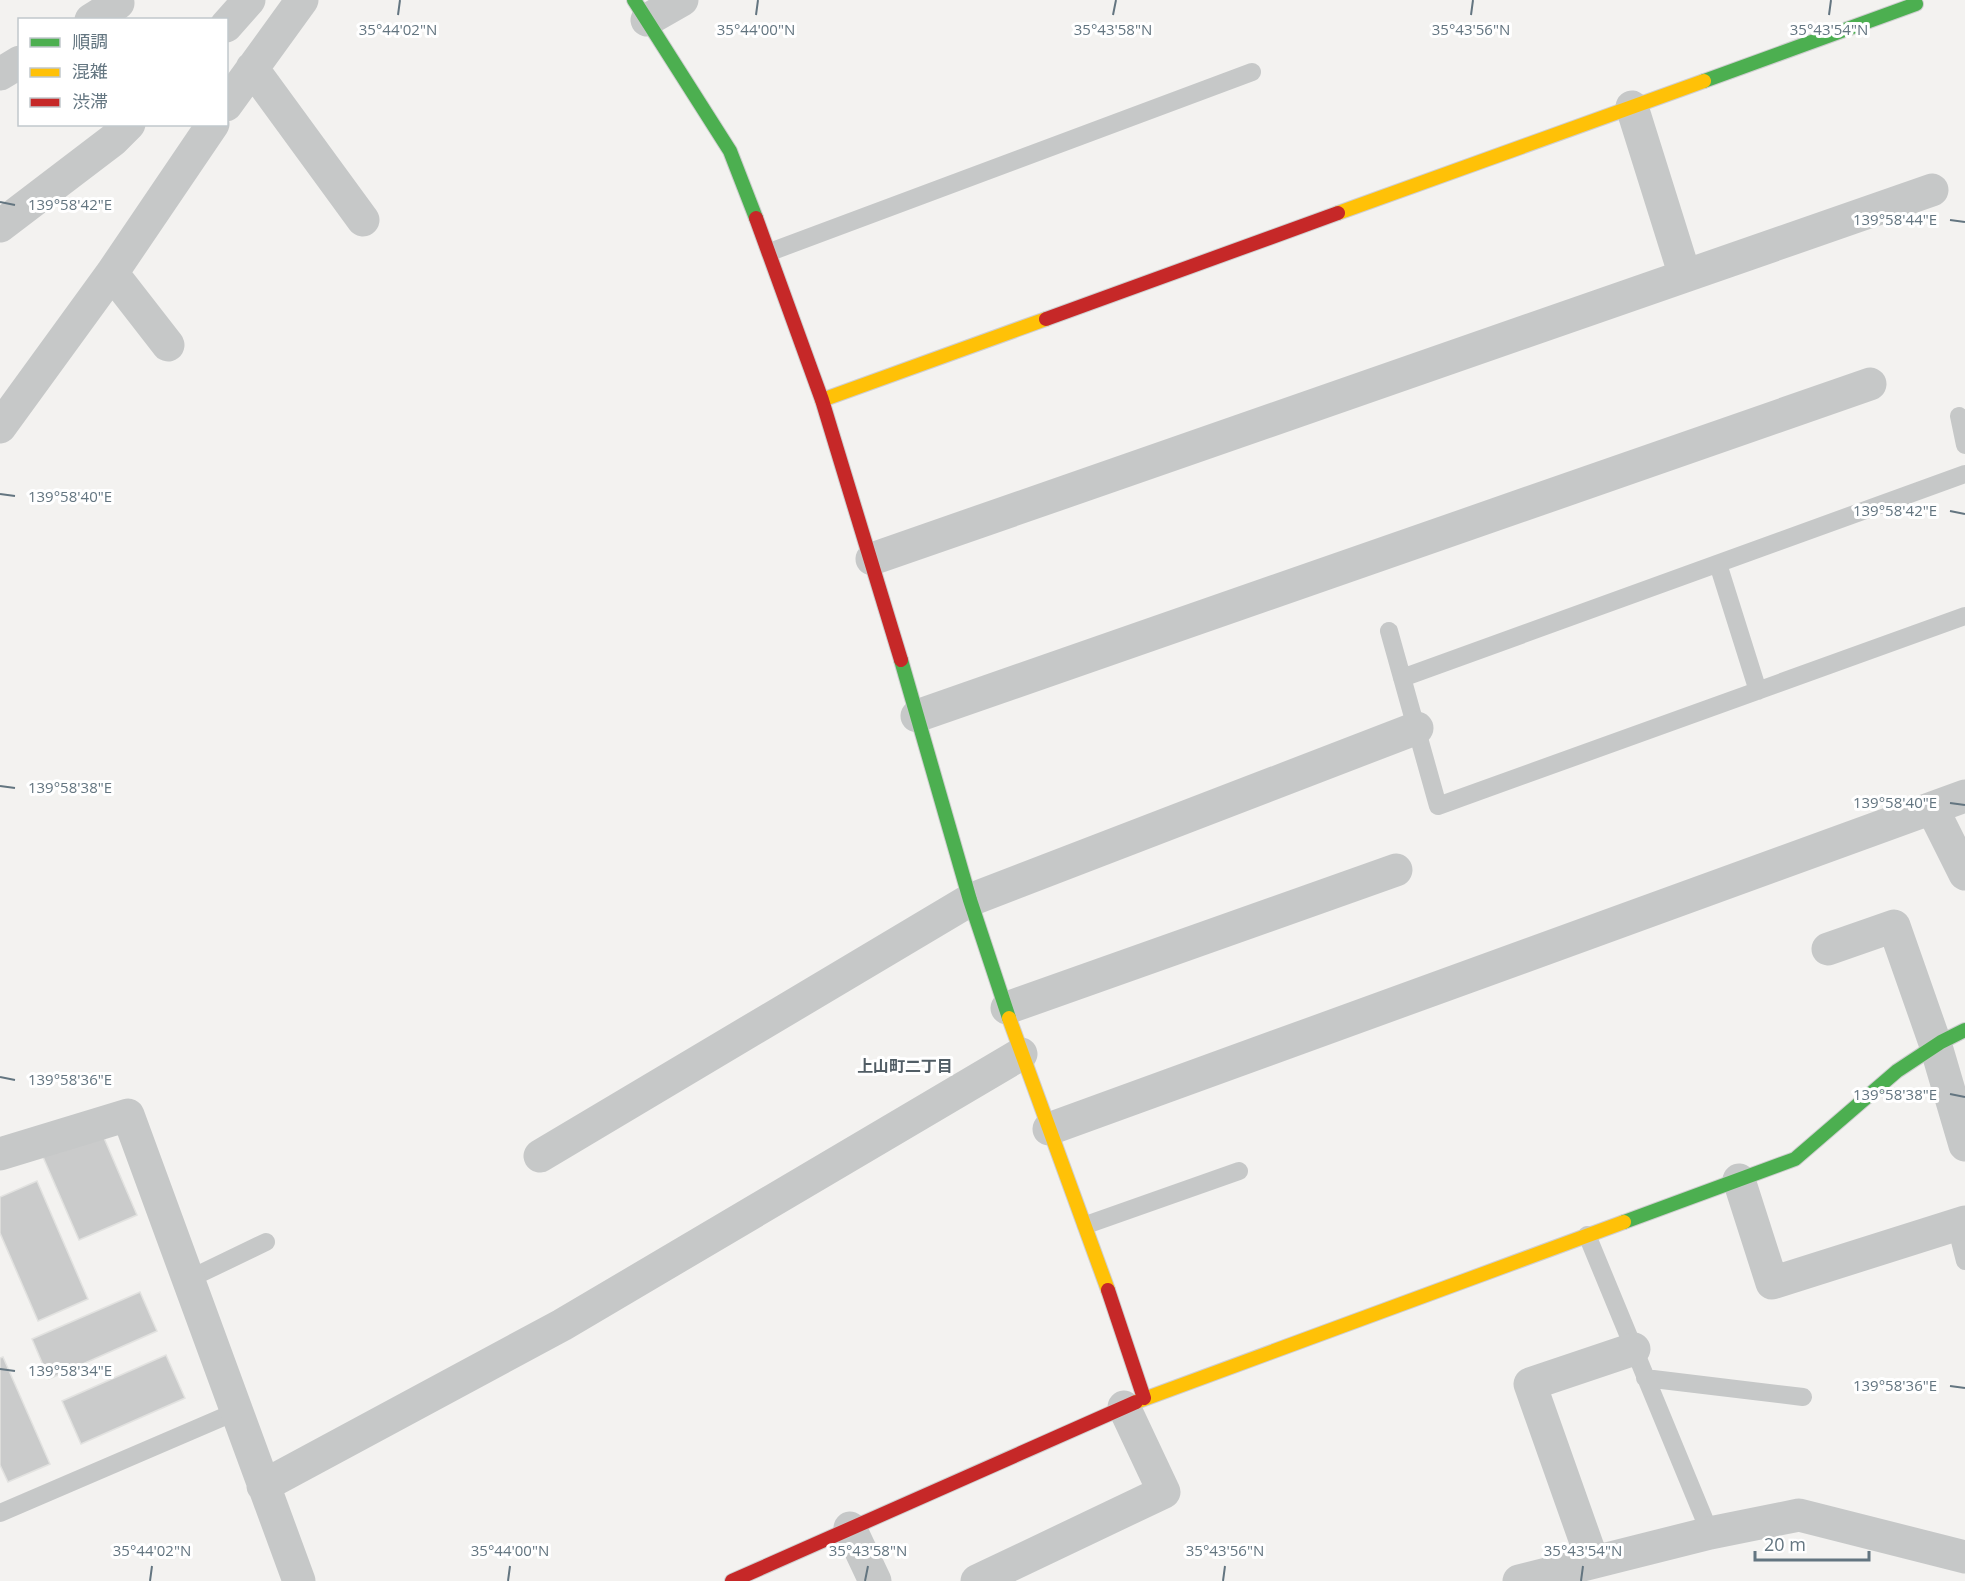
<svg xmlns="http://www.w3.org/2000/svg" width="1965" height="1581" font-family="'Open Sans','Noto Sans JP',sans-serif">
	<style>
		.building { fill: #cacbcb; stroke: #e2e2e0; stroke-width: 1.5 }
		.lines { fill: none; stroke-linecap: round; stroke-linejoin: round }
		.fast-casing { stroke: #cfcfd0; stroke-width: 16 }
		.slow-casing { stroke: #cfcfd0; stroke-width: 16 }
		.jam-casing { stroke: #cfcfd0; stroke-width: 16 }
		.lane { stroke: #c6c8c8; stroke-width: 18 }
		.street { stroke: #c6c8c8; stroke-width: 33 }
		.fast { stroke: #4caf50; stroke-width: 14 }
		.slow { stroke: #ffc107; stroke-width: 14 }
		.jam { stroke: #c62828; stroke-width: 14 }
		.ticks { fill: none; stroke: #637580; stroke-width: 2 }
		.labels { text-anchor: middle; stroke-width: 6; stroke-linejoin: round; paint-order: stroke }
		.neighbourhood-label { font-size: 16px; font-weight: bold; fill: #515d65; stroke: #fff }
		.ticks-label { font-size: 15px; text-anchor: middle; fill: #637580; stroke: #fff; stroke-width: 6; stroke-linejoin: round; paint-order: stroke }
	</style>
	<rect width="100%" height="100%" fill="#f3f2f0"/>
	<path class="building" d="M101 1131 137 1215 79 1240 43 1157Z
		M37 1181 88 1299 38 1321 0 1233V1197Z
		M140 1292 157 1331 49 1379 32 1339Z
		M166 1355 185 1398 81 1444 62 1401Z
		M3 1357 50 1464 8 1482 0 1465V1358Z"/>
	<g class="lines">
		<g class="fast-casing">
			<path id="fast" d="M634 0 730 151 756 218
				M1704 81 1916 4
				M901 660 970 900 1009 1018
				M1624 1222 1795 1159 1897 1071 1941 1042 1965 1030"/>
		</g>
		<g class="slow-casing">
			<path id="slow" d="M1338 213 1704 81
				M822 400 1046 319
				M1009 1018 1108 1290
				M1136 1402 1624 1222"/>
		</g>
		<g class="jam-casing">
			<path id="jam" d="M756 218 822 400 901 660
				M1046 319 1338 213
				M1108 1290 1144 1398
				M732 1581 1136 1402"/>
		</g>
		<path class="lane" d="M770 252 1252 72
			M1959 416 1965 445
			M1718 564 1758 691
			M1389 631 1438 806 1965 616
			M1402 678 1965 474
			M1086 1225 1239 1171
			M1956 1225 1965 1261
			M1587 1235 1710 1533
			M187 1280 266 1242
			M1645 1378 1803 1397
			M0 1513 235 1412"/>
		<path class="street" d="M91 20 118 3
			M647 20 682 0
			M226 26 249 0
			M252 68 363 220
			M0 74 20 62
			M226 105 302 0
			M1632 107 1685 276
			M0 226 113 140 129 124
			M112 273 168 345
			M0 427 112 273 213 124
			M872 559 1932 190
			M917 716 1870 384
			M1932 808 1965 874
			M1828 949 1894 926 1935 1043 1965 1145
			M1007 1008 1396 870
			M1049 1129 1965 796
			M0 1154 128 1115 299 1581
			M540 1156 970 900 1417 728
			M1739 1180 1772 1283 1965 1222
			M263 1486 562 1325 1021 1054
			M850 1528 875 1581
			M1593 1562 1530 1384 1634 1349
			M977 1581 1164 1492 1124 1407
			M1519 1581 1710 1533 1799 1515 1965 1557"/>
		<use href="#fast" class="fast"/>
		<use href="#slow" class="slow"/>
		<use href="#jam" class="jam"/>
	</g>
	<path class="ticks" d="M398 15 400 0M756 15 758 0M1113 15 1116 0M1471 15 1473 0M1829 15 1831 0M0 202 15 205M1950 220 1965 222M0 494 15 496M1950 511 1965 514M0 786 15 788M1950 803 1965 805M0 1077 15 1080M1950 1094 1965 1097M0 1369 15 1371M1950 1386 1965 1388M150 1581 152 1566M508 1581 510 1566M865 1581 868 1566M1223 1581 1225 1566M1581 1581 1583 1566"/>
	<g class="labels">
		<g class="neighbourhood-label">
			<text x="905" y="1072">上山町二丁目</text>
		</g>
	</g>
	<g class="ticks-label">
		<text x="398" y="35">35°44'02"N</text>
		<text x="756" y="35">35°44'00"N</text>
		<text x="1113" y="35">35°43'58"N</text>
		<text x="1471" y="35">35°43'56"N</text>
		<text x="1829" y="35">35°43'54"N</text>
		<text x="70" y="210">139°58'42"E</text>
		<text x="1895" y="225">139°58'44"E</text>
		<text x="70" y="502">139°58'40"E</text>
		<text x="1895" y="516">139°58'42"E</text>
		<text x="70" y="793">139°58'38"E</text>
		<text x="1895" y="808">139°58'40"E</text>
		<text x="70" y="1085">139°58'36"E</text>
		<text x="1895" y="1100">139°58'38"E</text>
		<text x="70" y="1376">139°58'34"E</text>
		<text x="1895" y="1391">139°58'36"E</text>
		<text x="152" y="1556">35°44'02"N</text>
		<text x="510" y="1556">35°44'00"N</text>
		<text x="868" y="1556">35°43'58"N</text>
		<text x="1225" y="1556">35°43'56"N</text>
		<text x="1583" y="1556">35°43'54"N</text>
	</g>
	<rect x="18" y="18" width="210" height="108" fill="#ffffff" stroke="#c1c8cc" stroke-width="1.5"/>
	<rect x="30" y="38" width="30" height="9" fill="#4caf50" stroke="#c1c8cc" stroke-width="1.5"/>
	<text x="72" y="48" font-size="18" fill="#637580">順調</text>
	<rect x="30" y="68" width="30" height="9" fill="#ffc107" stroke="#c1c8cc" stroke-width="1.5"/>
	<text x="72" y="78" font-size="18" fill="#637580">混雑</text>
	<rect x="30" y="98" width="30" height="9" fill="#c62828" stroke="#c1c8cc" stroke-width="1.5"/>
	<text x="72" y="108" font-size="18" fill="#637580">渋滞</text>
	<path d="M1755 1551v9h114v-9" fill="none" stroke="#637580" stroke-width="3"/>
	<text x="1764" y="1551" font-size="18" fill="#637580" stroke="#ffffff" stroke-width="4.5" paint-order="stroke">20 m</text>
</svg>
